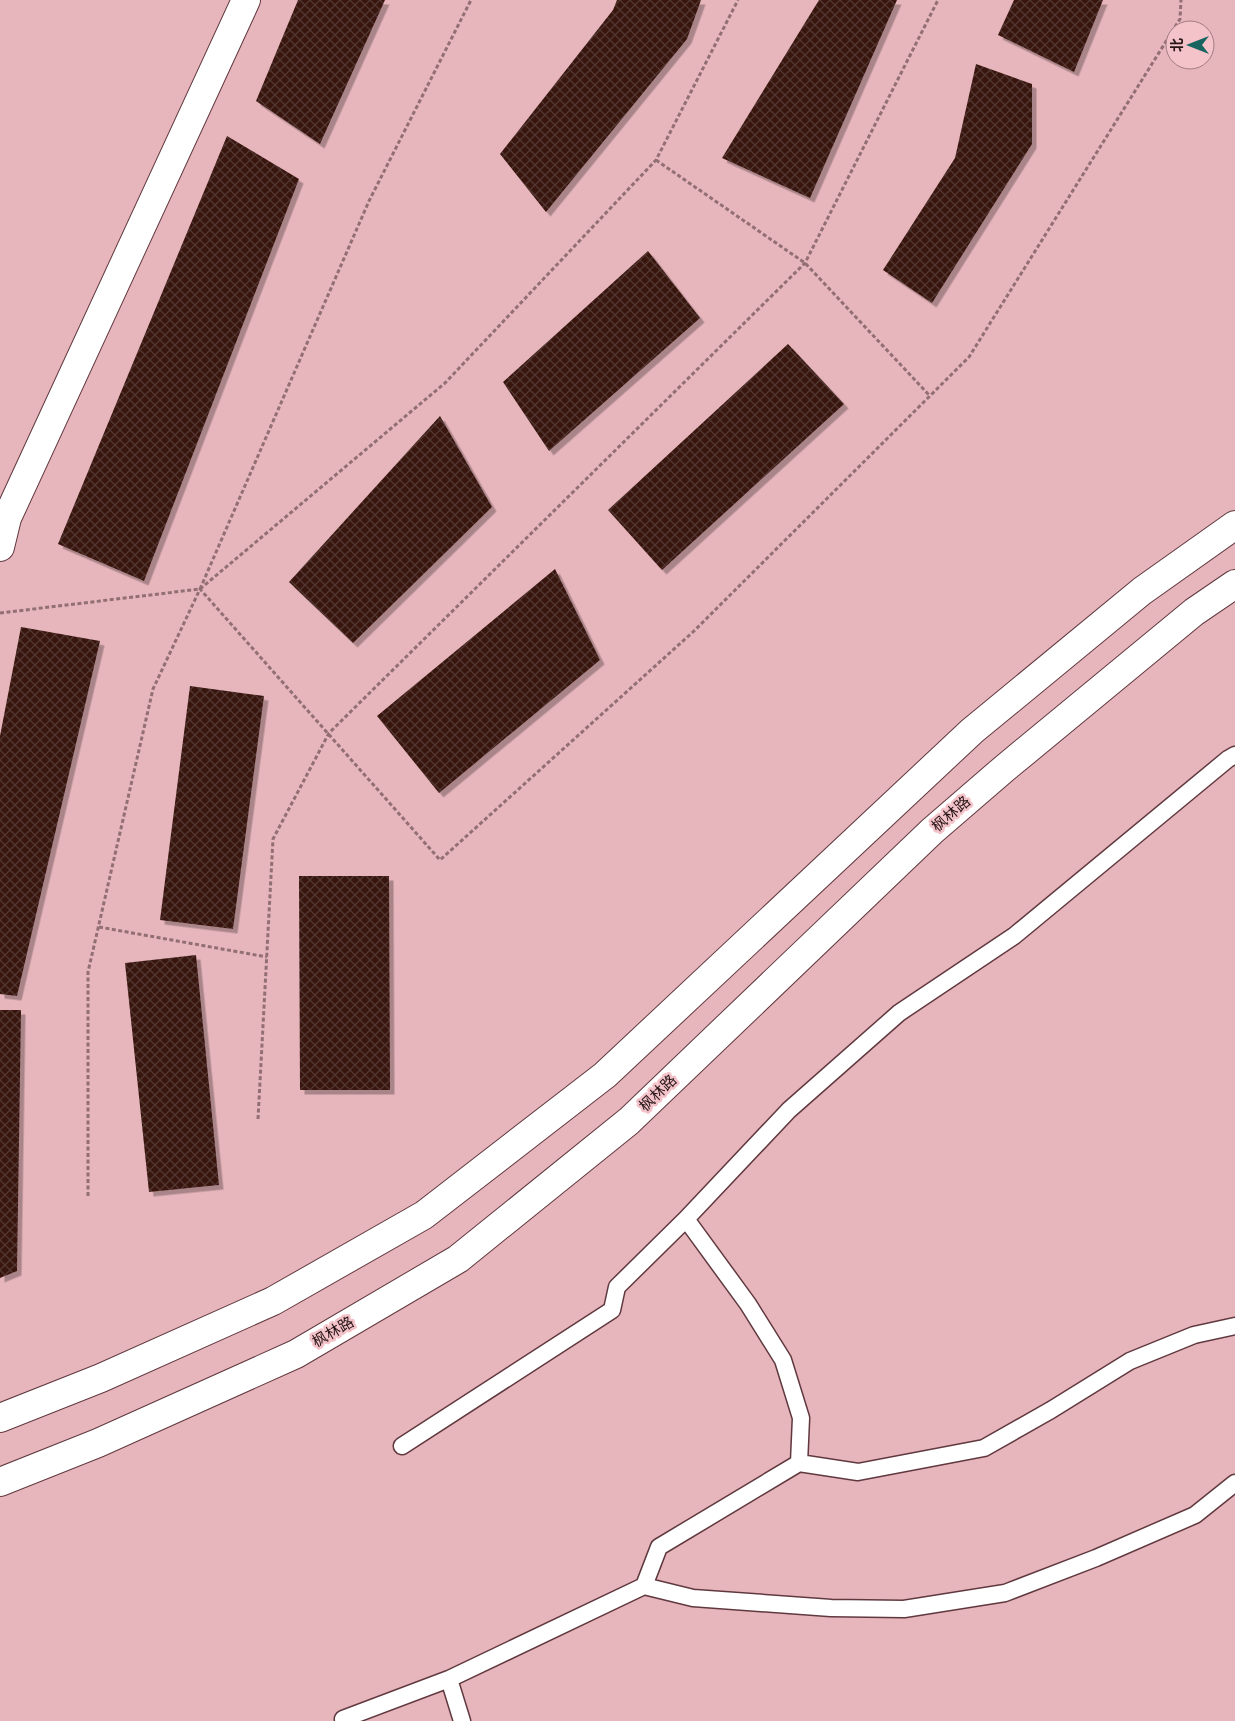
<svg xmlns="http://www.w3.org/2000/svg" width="1235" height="1721" font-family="'Open Sans','Noto Sans SC',sans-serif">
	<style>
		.building { fill: url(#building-cross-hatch); filter: url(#shadow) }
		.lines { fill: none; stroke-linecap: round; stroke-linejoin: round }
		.lane-casing { stroke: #60393f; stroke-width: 19 }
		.street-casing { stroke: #60393f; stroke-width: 30 }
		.secondary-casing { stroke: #60393f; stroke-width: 30 }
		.path { stroke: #926f73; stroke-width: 3; stroke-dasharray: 4 2.5; stroke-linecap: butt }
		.lane { stroke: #fff; stroke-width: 16 }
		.street { stroke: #fff; stroke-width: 28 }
		.secondary { stroke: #fff; stroke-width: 28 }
		.labels { text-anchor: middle; stroke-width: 5; stroke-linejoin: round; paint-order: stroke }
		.street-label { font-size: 15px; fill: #261517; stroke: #f4c3c9 }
	</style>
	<defs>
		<pattern id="building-cross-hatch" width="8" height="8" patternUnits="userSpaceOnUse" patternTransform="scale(1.25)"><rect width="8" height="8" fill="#381610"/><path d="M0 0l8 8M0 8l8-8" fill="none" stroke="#533732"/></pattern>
		<filter id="shadow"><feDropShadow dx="4.5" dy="4.5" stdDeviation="0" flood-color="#0004"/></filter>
	</defs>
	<rect width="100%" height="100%" fill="#e7b6bc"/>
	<path class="building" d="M298 0H385L320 144 256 101Z
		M617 0H701L687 39 546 212 500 154 613 10Z
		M819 0H897L810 198 722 158Z
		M1014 0H1103L1074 72 998 35Z
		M976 64 1032 84V144L932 303 883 270 955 158Z
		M227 136 299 179 144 581 58 544Z
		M648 251 700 318 549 451 503 382Z
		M788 344 844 404 662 570 608 510Z
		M440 416 492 507 353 643 289 582Z
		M555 569 600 660 439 793 377 716Z
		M21 627 100 641 17 996 0 994V736Z
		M190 686 264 696 233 929 160 920Z
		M299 876H389L390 1090H300Z
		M196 955 219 1185 149 1192 125 963Z
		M0 1010H21L17 1271 0 1278Z"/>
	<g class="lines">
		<g class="lane-casing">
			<path id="lane" d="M1235 755 1228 759 1014 936 899 1013 789 1110 686 1219 748 1304 783 1360 801 1418 799 1463 858 1472 984 1448 1051 1410 1130 1361 1194 1335 1235 1326
				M402 1446 612 1310 617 1287 686 1219
				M644 1586 659 1547 799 1463
				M449 1679 462 1721
				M343 1719 449 1679 644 1586 693 1598 831 1608 904 1609 1005 1593 1096 1558 1195 1515 1235 1483"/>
		</g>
		<g class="street-casing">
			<path id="street" d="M0 547 7 518 246 0"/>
		</g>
		<g class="secondary-casing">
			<path id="secondary" d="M0 1418 101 1378 273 1301 424 1215 605 1075 972 731 1142 591 1235 525
				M0 1482 98 1443 296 1354 458 1259 629 1121 932 831 1005 768 1194 612 1235 584"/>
		</g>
		<path class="path" d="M656 160 805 263 930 396
			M200 589 369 201 471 0
			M0 613 200 589 445 383 656 160 738 0
			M99 927 267 957
			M258 1119 273 839 329 733 805 263 938 0
			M88 1196V972L153 689 200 589 440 860 694 631 969 357 1180 19 1181 0"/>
		<use href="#lane" class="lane"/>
		<use href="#street" class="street"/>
		<use href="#secondary" class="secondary"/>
	</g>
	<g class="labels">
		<g class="street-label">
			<text transform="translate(951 814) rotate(-41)" y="5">枫林路</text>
			<text transform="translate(658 1093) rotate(-44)" y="5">枫林路</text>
			<text transform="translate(333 1332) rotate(-30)" y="5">枫林路</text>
		</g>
	</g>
	<g transform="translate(1190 45) rotate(270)"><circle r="24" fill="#f4c3c9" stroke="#a27d82"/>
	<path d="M0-4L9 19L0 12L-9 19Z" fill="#176561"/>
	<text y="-8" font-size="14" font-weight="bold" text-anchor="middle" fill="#261517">北</text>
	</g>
</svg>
